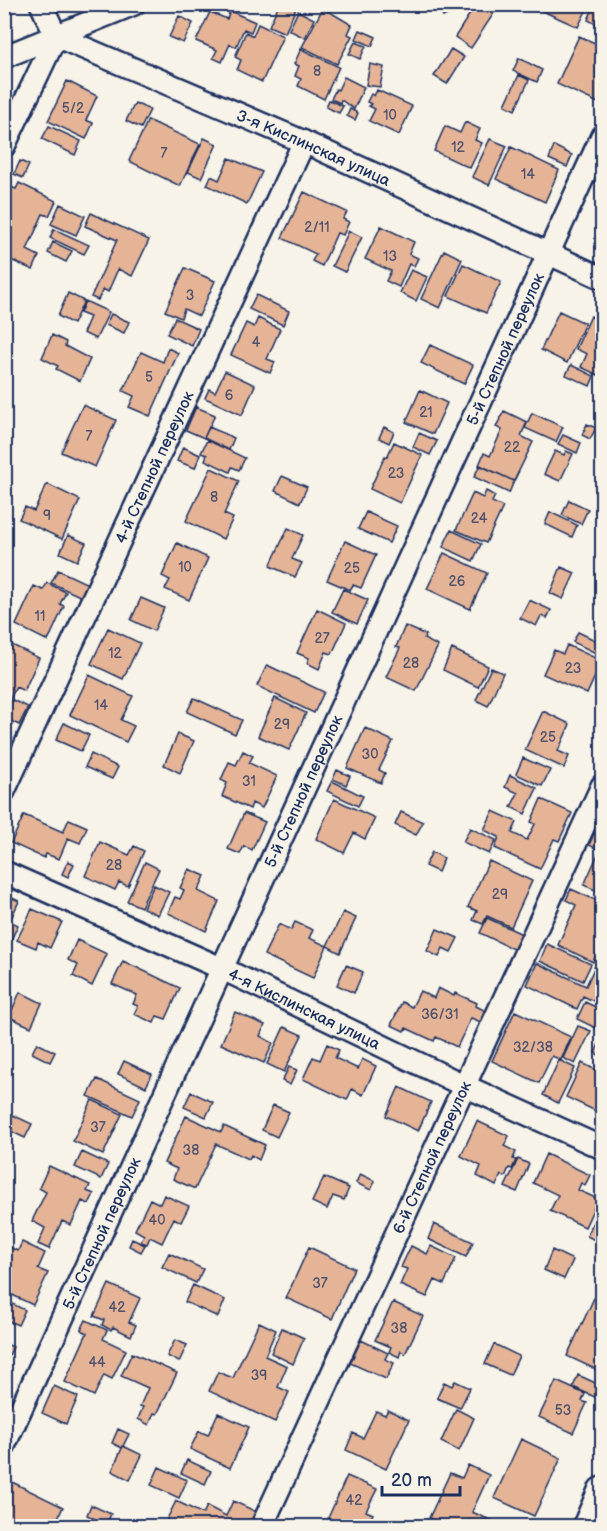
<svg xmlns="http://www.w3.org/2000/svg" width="607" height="1531" font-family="'Balsamiq Sans',sans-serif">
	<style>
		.building { fill: #e5b497; stroke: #1b2f5e; stroke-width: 1.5 }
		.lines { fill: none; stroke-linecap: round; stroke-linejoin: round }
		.minor-casing { stroke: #1b2f5e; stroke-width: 26 }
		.tertiary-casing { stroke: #1b2f5e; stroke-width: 32 }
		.minor { stroke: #f7f3e8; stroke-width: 21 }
		.tertiary { stroke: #f7f3e8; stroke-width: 27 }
		.labels { text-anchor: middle; stroke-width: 5; stroke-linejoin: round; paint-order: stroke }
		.number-label { font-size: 14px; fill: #4e506c }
		.street-label { font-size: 16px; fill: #1b2f5e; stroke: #f7f3e8 }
	</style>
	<rect width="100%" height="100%" fill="#f7f3e8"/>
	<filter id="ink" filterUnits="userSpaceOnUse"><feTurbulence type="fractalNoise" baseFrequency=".0167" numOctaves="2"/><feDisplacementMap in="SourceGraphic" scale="12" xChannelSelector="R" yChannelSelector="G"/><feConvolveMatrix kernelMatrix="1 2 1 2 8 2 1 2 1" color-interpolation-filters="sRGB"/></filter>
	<g filter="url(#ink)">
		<path class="building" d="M279 4H290L296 8 285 33 269 26Z
			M436 4H468L443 17Z
			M476 4H488L496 10 471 48 455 37Z
			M540 4H588L589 5 578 27 538 9Z
			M595 4H602V27L588 20Z
			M323 8 352 25 348 34 352 36 337 64 302 47Z
			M230 11 255 22 251 32 244 29 236 47 230 44 222 62 213 58 217 50 196 41 210 12 227 19Z
			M298 11 314 19 305 38 289 30Z
			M179 16 193 23 183 43 169 37Z
			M258 24 283 36 262 82 237 70 241 60 235 57 246 32 253 36Z
			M360 30 376 37 372 46 356 39Z
			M579 36 602 46V68L598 78 602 80V93L598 103 557 84Z
			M355 42 366 46 360 59 349 54Z
			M301 49 339 67 324 99 298 86 301 79 295 76 299 66 294 64Z
			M451 49 464 57 447 84 434 76Z
			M519 58 542 70 537 82 513 71Z
			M370 64 384 67 380 87 366 85Z
			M519 75 529 80 515 110 505 105Z
			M344 77 364 87 354 109 341 100 340 103 331 99 336 89 338 90Z
			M67 81 97 96 86 120 93 123 86 139 48 121Z
			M377 90 412 106 399 135 369 121 375 109 369 106 371 104 367 102 371 94 374 96Z
			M329 100 343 106 339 113 326 107Z
			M135 103 150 110 141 128 126 121Z
			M350 109 358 113 355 120 347 116Z
			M148 120 200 144 180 186 129 161Z
			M465 122 480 129 475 140 482 143 470 168 434 151 445 126 460 133Z
			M49 126 81 141 75 155 42 139Z
			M204 138 217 144 201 178 188 172Z
			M490 139 507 146 489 185 472 177Z
			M554 146 572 155 567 167 549 159Z
			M511 147 559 170 545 202 496 179Z
			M229 158 262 172 247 204 207 185 211 176 219 180Z
			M20 161 29 165 23 178 14 174Z
			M19 183 56 201 49 216 43 214 27 250 39 256 33 270 4 257V213L10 201 4 199V184L16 189Z
			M304 192 347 212 343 219 349 222 343 235 337 233 322 266 312 261 316 254 282 238Z
			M60 204 85 216 76 235 51 224Z
			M91 213 149 240 132 276 118 269 108 292 103 289 98 300 91 297 117 240 85 226Z
			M381 226 414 242 409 254 418 258 414 266 409 264 399 287 386 281 391 271 365 259Z
			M54 229 89 245 84 254 50 238Z
			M349 231 362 237 345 272 332 266Z
			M53 242 72 251 66 262 48 253Z
			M444 250 462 259 440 308 421 299Z
			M463 264 501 282 486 313 448 296Z
			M185 268 215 281 199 316 184 309 181 318 165 311Z
			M411 270 427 277 416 301 400 293Z
			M68 293 84 301 73 324 58 316Z
			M256 295 289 311 283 325 249 309Z
			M85 301 109 312 96 339 83 333 90 317 80 313Z
			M559 311 585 323 567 363 541 350Z
			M111 314 129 322 124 333 106 325Z
			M591 316 602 321V377L581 367 587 354 576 349Z
			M175 318 199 329 192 346 167 334Z
			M258 318 280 329 267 359 275 362 270 373 231 355 246 323 254 327Z
			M52 335 66 342 65 346 90 359 80 381 56 369 58 366 42 358Z
			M430 345 473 365 464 384 421 363Z
			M168 348 178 353 150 416 129 407 134 396 123 391 141 352 163 362Z
			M571 365 594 376 590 386 566 375Z
			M225 371 255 385 242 415 205 398 209 389 215 392Z
			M420 390 447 403 433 434 406 422Z
			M83 405 116 420 95 467 61 452Z
			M196 407 215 415 204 438 186 430Z
			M504 411 527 422 521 436 533 442 514 481 479 465 484 453 490 456 502 430 496 427Z
			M532 413 563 427 556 442 525 428Z
			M587 424 596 428 590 439 582 435Z
			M209 427 234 438 229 450 204 438Z
			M384 427 394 432 389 443 379 438Z
			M419 433 437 441 430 455 413 447Z
			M563 435 581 443 577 453 558 444Z
			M207 440 245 458 239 470 232 467 230 472 205 460 207 455 201 453Z
			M394 442 422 455 400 503 370 489 385 456 387 457Z
			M183 447 200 455 195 468 177 461Z
			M555 451 564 455 566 451 573 454 560 481 544 474Z
			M480 465 514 481 509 493 474 477Z
			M211 468 239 481 224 514 233 518 223 539 186 521Z
			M282 476 307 487 300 503 275 491Z
			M47 484 80 500 62 539 19 519 25 507 34 511Z
			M486 491 495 496 492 502 503 507 486 543 456 530 473 493 483 498Z
			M569 500 588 509 581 524 562 515Z
			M366 512 397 526 389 543 358 529Z
			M550 512 577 525 572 537 545 524Z
			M288 528 303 535 292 559 302 563 295 577 270 566Z
			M451 530 481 544 473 561 443 547Z
			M68 535 86 543 77 561 60 553Z
			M345 541 376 555 361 588 353 585 350 590 327 580Z
			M177 543 208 558 189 600 165 589 170 580 162 576Z
			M444 553 487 573 470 609 427 589Z
			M561 567 575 573 563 599 550 593Z
			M58 570 88 584 82 597 51 583Z
			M47 583 66 592 60 604 64 606 48 641 16 625 34 586 43 590Z
			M343 589 368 600 357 624 332 612Z
			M141 598 164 608 154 631 131 620Z
			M529 600 551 610 547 618 541 616 536 626 520 618Z
			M317 609 346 623 332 654 326 652 319 669 307 663 309 658 297 653Z
			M405 626 426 635 424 639 438 646 416 691 386 677 400 648 396 647Z
			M108 628 140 643 123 679 91 664Z
			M578 632 599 642 602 634V656L573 642Z
			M8 643 39 658 24 691 16 687 10 699 28 707 19 725 4 718V650Z
			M567 645 602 661 587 694 543 674 554 650 563 654Z
			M452 649 488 666 478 687 443 670Z
			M267 665 324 692 314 713 257 686Z
			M491 668 503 673 488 706 476 700Z
			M89 675 133 696 121 720 134 726 126 742 70 715Z
			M194 698 242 720 235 734 187 712Z
			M275 698 306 713 289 750 258 736Z
			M543 711 570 724 558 751 569 756 564 768 525 750Z
			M64 723 89 735 81 751 56 740Z
			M365 728 393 741 379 770 385 773 381 783 347 768Z
			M178 734 194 741 180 773 164 765Z
			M243 751 253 756 249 763 277 776 262 808 252 803 250 809 222 796 227 783 221 780 229 762 236 765Z
			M91 754 118 767 112 779 85 767Z
			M523 758 550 770 542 786 516 774Z
			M337 770 350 776 346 785 333 779Z
			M510 775 537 788 525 814 511 807 518 793 505 787Z
			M332 781 363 796 358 806 327 791Z
			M334 799 375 818 365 839 354 833 344 853 316 839Z
			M541 799 572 813 559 841 554 839 540 869 495 848 499 837 484 830 493 811 517 822 512 833 527 840 535 824 531 822Z
			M401 812 423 822 416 835 395 825Z
			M244 813 265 822 252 850 244 846 240 854 228 849Z
			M24 815 63 832 69 819 87 827 80 843 68 838 59 859 46 854 44 858 11 843Z
			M599 823 602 825V851L589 845Z
			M470 828 496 840 489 854 463 842Z
			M100 842 129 855 134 846 144 851 128 886 119 882 115 890 85 876Z
			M432 852 444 858 438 872 425 866Z
			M599 852 602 853V893L584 885Z
			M68 861 74 864 68 877 62 874Z
			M489 861 532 881 511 927 487 916 483 924 473 920 477 911 468 907Z
			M145 862 159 869 141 907 127 901Z
			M189 869 205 876 198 891 219 901 206 931 168 913 175 897 180 899 184 890 180 888Z
			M154 885 169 892 158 915 143 908Z
			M571 889 602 903V941L593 962 558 945 576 905 566 900Z
			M8 896 19 901 10 921 18 925 7 949 4 947V903Z
			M32 909 62 922 50 948 38 942 36 948 17 940Z
			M343 912 356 918 340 953 327 946Z
			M487 918 522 934 515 950 480 933Z
			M295 922 313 930 309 938 327 946 313 978 264 955 279 924 291 930Z
			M437 929 458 938 451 952 443 948 439 957 427 951Z
			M77 940 107 954 92 986 73 976 78 965 68 960Z
			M547 944 591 964 583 981 540 961Z
			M123 961 180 988 166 1019 157 1016 154 1023 134 1014 138 1006 133 1004 137 995 112 984Z
			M537 963 586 986 595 966 602 969V1005L583 996 577 1009 527 985Z
			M346 965 363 972 354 993 337 985Z
			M438 988 454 996 455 993 477 1003 476 1006 486 1011 481 1022 471 1018 457 1047 436 1037 434 1041 406 1028 404 1031 391 1025 402 1002 412 1007 420 991 434 998Z
			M20 992 42 1003 31 1027 9 1017Z
			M585 1002 602 1010V1031L577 1019Z
			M515 1011 571 1037 561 1060 552 1056 539 1083 492 1061Z
			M235 1012 265 1025 260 1036 273 1043 264 1063 221 1044Z
			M578 1026 591 1031 575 1064 563 1058Z
			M284 1027 302 1035 284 1072 267 1064Z
			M602 1037V1057L595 1053Z
			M37 1043 55 1052 50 1062 32 1053Z
			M327 1044 339 1050 335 1058 358 1069 362 1059 376 1066 363 1095 352 1089 347 1100 303 1079 313 1057 320 1060Z
			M559 1060 575 1068 558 1103 543 1095Z
			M124 1061 152 1074 146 1087 118 1074Z
			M582 1063 602 1073V1071V1114L566 1097Z
			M289 1067 297 1070 290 1085 282 1081Z
			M97 1079 140 1099 132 1116 88 1096Z
			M399 1087 431 1102 418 1131 386 1116Z
			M191 1092 213 1102 206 1117 184 1107Z
			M92 1100 122 1114 103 1155 73 1141Z
			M273 1105 289 1112 277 1137 262 1130Z
			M4 1111 32 1124 25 1138 4 1128Z
			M186 1116 221 1132 224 1126 265 1145 259 1160 251 1155 249 1159 216 1144 195 1189 173 1179 177 1169 164 1163Z
			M477 1121 509 1136 504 1146 516 1152 513 1159 516 1160 512 1169 509 1168 505 1177 501 1175 496 1186 477 1176 481 1166 461 1156Z
			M82 1152 108 1164 101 1179 75 1167Z
			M546 1154 590 1175 585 1185 581 1183 578 1190 598 1199 585 1227 550 1211 558 1195 533 1183Z
			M518 1159 529 1164 517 1192 505 1187Z
			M49 1166 90 1185 87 1191 94 1194 89 1204 82 1201 71 1225 62 1221 49 1249 38 1244 45 1228 32 1221 46 1192 39 1188Z
			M360 1174 375 1181 371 1190 356 1183Z
			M324 1177 349 1188 344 1200 333 1196 327 1209 312 1202Z
			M164 1195 189 1206 181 1222 174 1218 162 1243 150 1237 147 1244 141 1242 144 1235 135 1230 150 1199 160 1204Z
			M602 1202V1244L587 1236Z
			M434 1224 473 1242 466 1257 428 1239Z
			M132 1239 145 1245 141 1252 129 1246Z
			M22 1242 45 1253 38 1269 48 1273 33 1305 4 1291V1276L7 1271 4 1270V1251L7 1246 18 1251Z
			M411 1246 427 1254 431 1246 456 1258 444 1284 435 1280 427 1297 400 1285 407 1269 401 1267Z
			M309 1247 354 1268 332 1319 286 1298Z
			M552 1250 573 1260 564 1279 544 1270Z
			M169 1253 203 1269 196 1283 162 1267Z
			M109 1284 140 1298 129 1322 136 1325 131 1336 113 1327 111 1330 102 1325 104 1320 94 1316Z
			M193 1285 225 1300 218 1317 185 1302Z
			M594 1298 602 1302V1359L597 1370 567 1356Z
			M4 1300 25 1310 18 1325 4 1319Z
			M393 1302 423 1316 405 1354 401 1351 399 1357 389 1352 391 1347 375 1340Z
			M86 1320 107 1330 103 1339 126 1350 112 1379 104 1375 94 1396 65 1382 87 1333 81 1330Z
			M259 1322 276 1330 265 1356 287 1366 278 1387 289 1392 275 1422 209 1391 218 1372 233 1378Z
			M282 1328 304 1338 293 1364 271 1353Z
			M175 1340 187 1345 179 1362 167 1356Z
			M361 1340 388 1353 385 1359 394 1363 386 1379 350 1363Z
			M4 1343 13 1347 4 1365Z
			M494 1344 519 1356 510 1375 485 1364Z
			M132 1353 177 1373 157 1414 154 1413 149 1425 138 1419 143 1407 140 1406 148 1388 121 1376Z
			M578 1375 602 1386 599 1399 573 1387Z
			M455 1381 470 1388 460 1408 437 1398 444 1382 452 1386Z
			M556 1381 585 1394 582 1401 587 1403 573 1433 539 1417Z
			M54 1386 78 1397 66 1424 42 1413Z
			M456 1409 474 1418 459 1451 441 1442Z
			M388 1410 409 1420 386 1469 346 1450 353 1433 363 1438 376 1411 385 1415Z
			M218 1413 249 1427 230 1468 190 1449 199 1431 208 1435Z
			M118 1429 129 1434 122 1448 112 1443Z
			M521 1439 561 1458 534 1516 494 1498Z
			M123 1446 142 1455 130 1480 112 1471Z
			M187 1460 211 1471 205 1484 181 1473Z
			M468 1465 489 1475 472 1512 504 1526H446L429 1518 450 1473 462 1478Z
			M159 1467 187 1480 179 1498 151 1485Z
			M347 1476 377 1489 366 1511 373 1514 367 1526 352 1519 349 1526H346L328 1518Z
			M10 1481 63 1507 54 1526H4L6 1505 4 1493Z
			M176 1501 203 1514 207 1506 226 1516 233 1501 257 1512 250 1526H179L166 1521Z
			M91 1505 111 1514 106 1525 87 1515Z
			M80 1520 94 1526H76Z"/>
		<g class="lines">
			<g class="minor-casing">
				<g id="minor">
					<path id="s1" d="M41 4 56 36 304 142 602 278"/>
					<path d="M4 57 134 4"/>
					<path d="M4 146 56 36"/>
					<path id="s2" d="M4 791 304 142"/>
					<path id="s3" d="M4 872 223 969 465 1086 602 1148"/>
					<path id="s4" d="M4 1446 602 136"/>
					<path id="s5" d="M262 1526 602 786"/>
				</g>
			</g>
			<g class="tertiary-casing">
				<path id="tertiary" d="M587 1526 602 1491"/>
			</g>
			<use href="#minor" class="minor"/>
			<use href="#tertiary" class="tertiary"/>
		</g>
	</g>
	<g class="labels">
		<g class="number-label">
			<text x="317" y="76">8</text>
			<text x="73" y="113">5/2</text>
			<text x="390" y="120">10</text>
			<text x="458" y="152">12</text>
			<text x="164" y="158">7</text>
			<text x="528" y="179">14</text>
			<text x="317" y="232">2/11</text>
			<text x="390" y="261">13</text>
			<text x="190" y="300">3</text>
			<text x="256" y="347">4</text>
			<text x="149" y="382">5</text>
			<text x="229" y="400">6</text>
			<text x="426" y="417">21</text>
			<text x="89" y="441">7</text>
			<text x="512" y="452">22</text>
			<text x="396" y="478">23</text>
			<text x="214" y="502">8</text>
			<text x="47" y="520">9</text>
			<text x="479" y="523">24</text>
			<text x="185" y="572">10</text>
			<text x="352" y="573">25</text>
			<text x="457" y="586">26</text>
			<text x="40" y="621">11</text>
			<text x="322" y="643">27</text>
			<text x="115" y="658">12</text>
			<text x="411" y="668">28</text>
			<text x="573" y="673">23</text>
			<text x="101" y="710">14</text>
			<text x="282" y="729">29</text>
			<text x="548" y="742">25</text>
			<text x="370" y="759">30</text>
			<text x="249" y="786">31</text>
			<text x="114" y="870">28</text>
			<text x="500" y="899">29</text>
			<text x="440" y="1019">36/31</text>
			<text x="533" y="1052">32/38</text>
			<text x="98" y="1132">37</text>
			<text x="191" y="1155">38</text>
			<text x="157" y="1225">40</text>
			<text x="320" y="1288">37</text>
			<text x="117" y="1312">42</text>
			<text x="399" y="1333">38</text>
			<text x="97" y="1367">44</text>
			<text x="259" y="1380">39</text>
			<text x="563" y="1415">53</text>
			<text x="354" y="1505">42</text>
		</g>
		<g class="street-label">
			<text dy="6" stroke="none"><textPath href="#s1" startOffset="316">3-я Кислинская улица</textPath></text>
			<text dy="6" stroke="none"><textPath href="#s4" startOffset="1206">5-й Степной переулок</textPath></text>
			<text dy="6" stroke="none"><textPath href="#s2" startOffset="357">4-й Степной переулок</textPath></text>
			<text dy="6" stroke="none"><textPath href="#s4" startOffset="720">5-й Степной переулок</textPath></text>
			<text dy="6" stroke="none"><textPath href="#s3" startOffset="330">4-я Кислинская улица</textPath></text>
			<text dy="6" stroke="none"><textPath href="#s5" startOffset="406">6-й Степной переулок</textPath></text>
			<text dy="6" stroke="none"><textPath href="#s4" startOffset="234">5-й Степной переулок</textPath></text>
		</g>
	</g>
	<rect width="607" height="1531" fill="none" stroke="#f7f3e8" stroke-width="24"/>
	<rect x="12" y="12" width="583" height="1507" fill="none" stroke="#1b2f5e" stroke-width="2" filter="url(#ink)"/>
	<path d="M382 1486v9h78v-9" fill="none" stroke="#1b2f5e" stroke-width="3"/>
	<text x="391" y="1486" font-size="18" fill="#1b2f5e" stroke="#f7f3e8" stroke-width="4.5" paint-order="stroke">20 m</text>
</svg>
